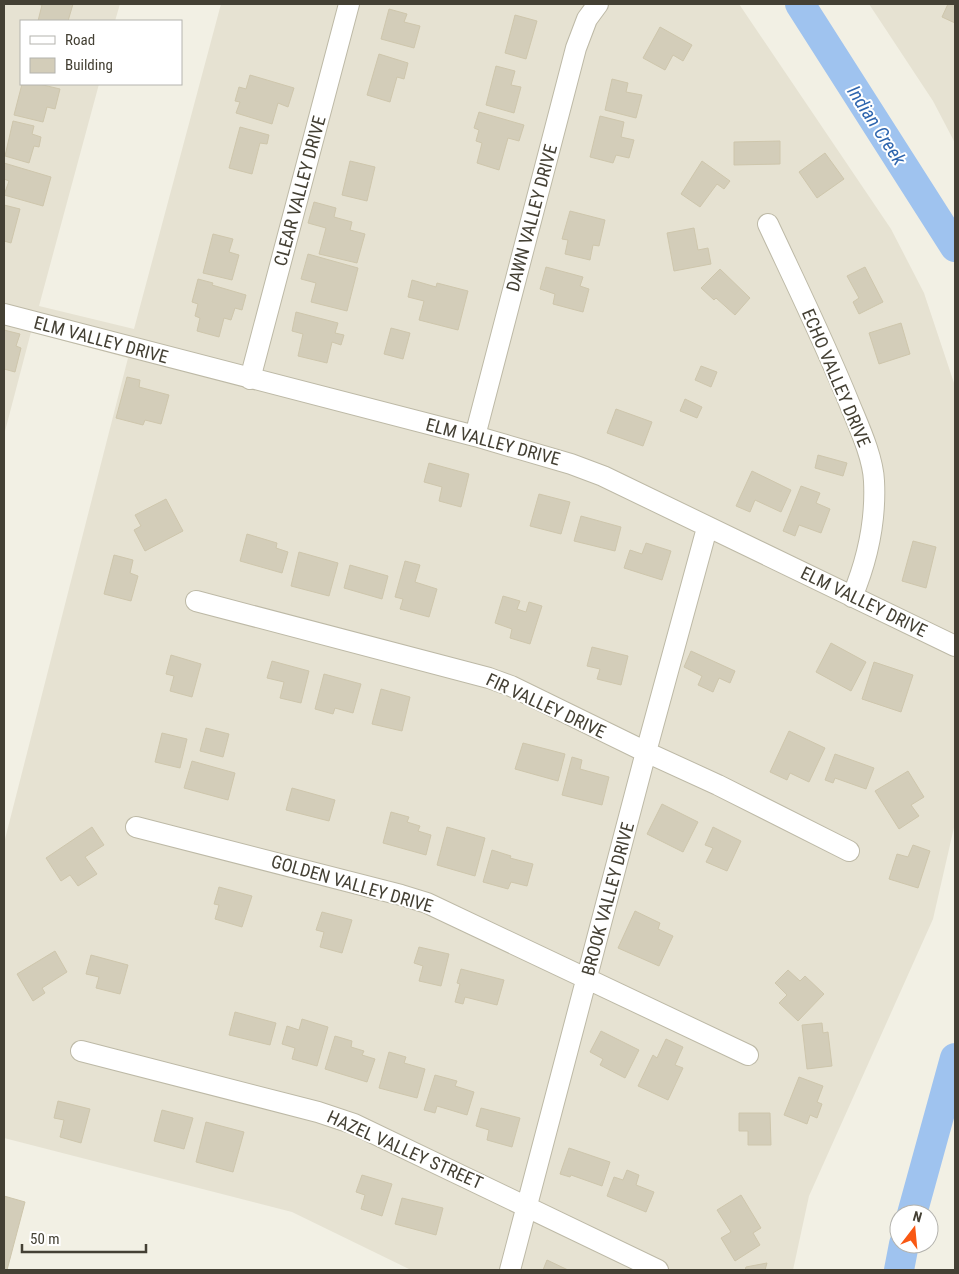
<svg xmlns="http://www.w3.org/2000/svg" width="959" height="1274" font-family="'Roboto Condensed',sans-serif">
	<style>
		.residential { fill: #e6e2d2 }
		.lines { fill: none; stroke-linecap: round; stroke-linejoin: round }
		.river { stroke: #9fc3ef; stroke-width: 30 }
		.building { fill: #d3cdb9; stroke: #cec6ac }
		.street-casing { stroke: #bdb9a6; stroke-width: 22 }
		.street { stroke: #fff; stroke-width: 20 }
		.labels { text-anchor: middle; stroke-width: 4; stroke-linejoin: round; paint-order: stroke }
		.street-label { font-size: 18px; fill: #444034; stroke: #fff }
		.water-label { font-size: 19px; font-style: italic; fill: #2e65ae; stroke: #fff }
	</style>
	<rect width="100%" height="100%" fill="#f2f0e4"/>
	<path class="residential" d="M4 4H120L115 21H21V84H99L39 306 134 329 221 4H739L891 229 924 293 955 386V823L933 919 809 1196 793 1270H411L292 1212 4 1138V843L128 358 31 332 4 435Z
		M869 4H955V143L933 101Z"/>
	<g class="lines">
		<path class="river" d="M800 4 955 247
			M912 1214 955 1058
			M899 1270 904 1244"/>
	</g>
	<path class="building" d="M36 4H73L68 21H38L42 5Z
		M948 4H955V23L942 17Z
		M389 9 407 14 404 22 420 26 414 48 381 39Z
		M515 15 537 21 526 59 505 53Z
		M660 27 692 45 683 61 673 55 665 70 643 58Z
		M379 54 408 63 404 79 397 77 390 102 367 95Z
		M496 66 515 71 511 85 521 87 514 113 486 105Z
		M250 75 294 88 288 107 278 103 272 124 236 113 240 102 235 101 239 87 246 89Z
		M612 79 628 83 626 92 642 95 636 118 605 110Z
		M22 84H39L60 89 55 109 47 107 43 122 14 115Z
		M479 112 524 125 519 141 508 138 499 170 477 163 482 143 476 141 479 130 474 128Z
		M600 116 624 122 621 137 634 140 629 158 616 155 613 163 590 157Z
		M13 121 34 126 32 134 41 137 39 147 34 146 29 163 5 156Z
		M240 127 269 135 267 144 260 143 252 174 229 168Z
		M780 141V164L734 165V142Z
		M825 153 844 179 817 198 799 172Z
		M350 161 375 167 367 201 342 195Z
		M702 161 730 181 724 189 717 184 700 207 681 194Z
		M4 163 51 177 43 206 4 195 9 181 4 179Z
		M314 202 336 208 334 217 352 222 350 230 365 234 357 263 319 254 326 228 308 223Z
		M4 205 20 209 11 243 4 241Z
		M570 211 605 220 599 246 593 245 590 260 565 254 568 240 562 239Z
		M694 228 698 250 708 248 711 264 674 271 667 233Z
		M213 234 233 239 229 252 239 255 232 280 203 273Z
		M308 254 358 268 347 311 311 302 316 283 301 279Z
		M546 267 583 277 580 286 589 289 583 312 553 304 555 294 540 289Z
		M865 267 883 302 859 314 853 302 859 298 847 276Z
		M720 269 750 298 735 315 716 298 714 300 701 288Z
		M198 279 213 283 212 285 246 295 242 310 235 308 231 320 224 318 219 337 197 331 200 318 195 316 198 304 192 302Z
		M412 280 436 287 437 283 468 291 458 330 419 320 424 301 408 297Z
		M296 312 338 323 335 333 344 335 341 345 332 342 327 363 298 356 303 334 292 331Z
		M901 323 910 354 879 364 869 333Z
		M391 328 410 333 403 359 384 354Z
		M4 330 20 334 16 346 21 348 15 372 4 369Z
		M701 366 717 372 711 387 695 380Z
		M127 377 140 380 139 387 169 395 161 424 145 420 143 425 116 418Z
		M685 399 702 407 697 418 680 411Z
		M616 409 652 422 643 446 607 433Z
		M818 455 847 463 843 476 815 468Z
		M429 463 469 474 461 507 439 501 442 487 424 482Z
		M752 471 791 490 781 512 755 500 750 512 736 506Z
		M801 486 820 493 816 503 830 509 821 533 799 525 795 536 783 531Z
		M539 494 570 502 561 534 530 526Z
		M166 499 183 531 145 551 134 530 141 526 135 515Z
		M581 516 621 527 615 551 574 541Z
		M247 534 277 543 276 548 288 552 282 573 240 561Z
		M913 541 936 547 926 588 902 581Z
		M646 543 671 551 662 580 624 568 630 550 642 554Z
		M299 552 338 563 329 596 291 586Z
		M114 555 133 560 130 573 138 576 131 601 104 594Z
		M405 561 420 565 415 582 437 589 429 617 400 609 403 599 395 597Z
		M350 565 388 576 382 599 344 588Z
		M503 596 520 601 517 609 526 612 529 602 542 606 530 644 510 638 512 629 495 623Z
		M831 643 866 662 851 691 816 672Z
		M592 647 628 656 621 685 597 679 600 669 587 666Z
		M691 651 735 671 730 683 719 678 713 692 698 685 702 676 684 667Z
		M171 655 201 664 192 697 170 691 174 676 166 674Z
		M272 661 309 671 301 703 280 698 284 682 267 678Z
		M874 662 913 675 901 712 862 699Z
		M324 674 361 684 353 713 335 708 333 714 315 709Z
		M381 689 410 697 402 731 372 724Z
		M206 728 229 734 223 757 200 751Z
		M789 731 825 748 809 782 790 773 787 780 770 772Z
		M162 733 187 739 180 768 155 762Z
		M523 743 565 754 558 781 515 769Z
		M835 754 874 768 866 789 835 778 833 783 825 780Z
		M572 757 582 760 580 769 609 777 602 805 562 795Z
		M192 761 235 773 228 800 184 788Z
		M908 771 924 797 911 805 919 816 899 829 875 791Z
		M292 788 335 800 329 821 286 810Z
		M662 804 698 822 683 852 647 834Z
		M391 812 409 817 407 822 420 826 418 831 431 835 426 855 383 843Z
		M92 827 104 845 85 857 97 874 78 886 70 875 61 881 46 858Z
		M447 827 485 838 475 876 437 865Z
		M713 827 741 841 727 871 706 862 713 848 705 845Z
		M913 845 930 851 918 888 889 879 897 854 908 857Z
		M492 850 511 856 510 858 533 864 527 886 511 882 508 889 483 882Z
		M219 887 252 896 242 927 215 919 219 905 214 904Z
		M635 911 660 923 658 929 673 936 659 966 618 948Z
		M322 912 352 920 342 953 320 947 324 932 316 930Z
		M419 947 449 954 441 986 419 981 423 966 414 963Z
		M55 951 67 972 42 988 45 993 33 1001 17 974Z
		M91 955 128 965 120 994 96 988 99 977 86 974Z
		M461 969 504 980 497 1005 465 997 463 1004 455 1002 460 984 457 983Z
		M788 970 800 981 805 976 824 994 798 1021 779 1003 787 995 775 983Z
		M235 1012 276 1023 270 1045 229 1035Z
		M302 1019 328 1027 317 1066 292 1059 295 1048 282 1044 287 1026 299 1030Z
		M822 1023 823 1033 828 1032 832 1066 807 1069 802 1025Z
		M601 1031 639 1050 625 1078 600 1065 603 1059 590 1052Z
		M335 1036 352 1041 351 1047 364 1051 362 1055 375 1059 367 1082 325 1069Z
		M666 1039 683 1047 675 1065 683 1068 668 1100 638 1086 653 1055 657 1058Z
		M389 1052 406 1057 404 1063 425 1069 417 1098 379 1088Z
		M435 1075 457 1081 455 1086 474 1092 467 1115 437 1106 435 1113 424 1110Z
		M799 1077 823 1086 817 1102 822 1104 817 1118 810 1115 807 1124 784 1115Z
		M58 1101 90 1109 81 1143 60 1137 64 1120 54 1118Z
		M481 1108 520 1118 512 1147 487 1140 489 1130 476 1126Z
		M162 1110 193 1118 184 1149 154 1141Z
		M739 1113H770L771 1145H748V1131H739Z
		M206 1122 244 1132 233 1172 196 1162Z
		M569 1148 610 1162 602 1186 571 1175 570 1177 560 1174Z
		M627 1170 639 1175 636 1185 654 1192 646 1212 607 1196 614 1177 623 1180Z
		M362 1175 392 1184 382 1216 361 1209 365 1195 356 1192Z
		M741 1195 761 1228 753 1233 760 1245 735 1261 721 1238 731 1232 717 1210Z
		M4 1196 25 1202 7 1270H4Z
		M402 1198 443 1208 436 1235 395 1224Z
		M547 1260 568 1270H543Z
		M767 1263 765 1270H745L746 1267Z"/>
	<g class="lines">
		<g class="street-casing">
			<path id="street" d="M768 224C796 284 825 343 850 405 859 427 873 457 874 481 876 520 867 561 852 597
				M4 314 475 436 571 464 603 476 955 646
				M250 379 349 4
				M475 436 576 48 587 19 598 4
				M196 601 489 678 511 686 646 752 718 785 849 851
				M136 827 401 895 427 903 748 1055
				M81 1051 318 1112 354 1124 658 1270
				M510 1270 646 752 707 528"/>
		</g>
		<use href="#street" class="street"/>
	</g>
	<g class="labels">
		<g class="street-label">
			<text transform="translate(300 191) rotate(-75)" y="6">CLEAR VALLEY DRIVE</text>
			<text transform="translate(532 218) rotate(-75)" y="6">DAWN VALLEY DRIVE</text>
			<text transform="translate(101 340) rotate(15)" y="6">ELM VALLEY DRIVE</text>
			<text transform="translate(836 378) rotate(67)" y="6">ECHO VALLEY DRIVE</text>
			<text transform="translate(493 442) rotate(15)" y="6">ELM VALLEY DRIVE</text>
			<text transform="translate(864 602) rotate(26)" y="6">ELM VALLEY DRIVE</text>
			<text transform="translate(546 706) rotate(25)" y="6">FIR VALLEY DRIVE</text>
			<text transform="translate(352 884) rotate(16)" y="6">GOLDEN VALLEY DRIVE</text>
			<text transform="translate(608 899) rotate(-75)" y="6">BROOK VALLEY DRIVE</text>
			<text transform="translate(405 1150) rotate(24)" y="6">HAZEL VALLEY STREET</text>
		</g>
		<g class="water-label">
			<text transform="translate(877 125) rotate(57)" y="7">Indian Creek</text>
		</g>
	</g>
	<rect width="959" height="1274" fill="none" stroke="#444034" stroke-width="10"/>
	<rect x="20" y="20" width="162" height="65" fill="#ffffff" stroke="#b4b3ae"/>
	<rect x="30" y="36" width="25" height="8" fill="#ffffff" stroke="#b4b3ae"/>
	<text x="65" y="45" font-size="15" fill="#444034">Road</text>
	<rect x="30" y="58" width="25" height="15" fill="#d3cdb9" stroke="#b4b3ae"/>
	<text x="65" y="70" font-size="15" fill="#444034">Building</text>
	<g transform="translate(914 1229) rotate(16)"><circle r="24" fill="#ffffff" stroke="#b4b3ae"/>
	<path d="M0-4L9 19L0 12L-9 19Z" fill="#f95813"/>
	<text y="-8" font-size="14" font-weight="bold" text-anchor="middle" fill="#444034">N</text>
	</g>
	<path d="M22 1244v8h124v-8" fill="none" stroke="#444034" stroke-width="2.5"/>
	<text x="30" y="1244" font-size="15" fill="#444034" stroke="#ffffff" stroke-width="4" paint-order="stroke">50 m</text>
</svg>
